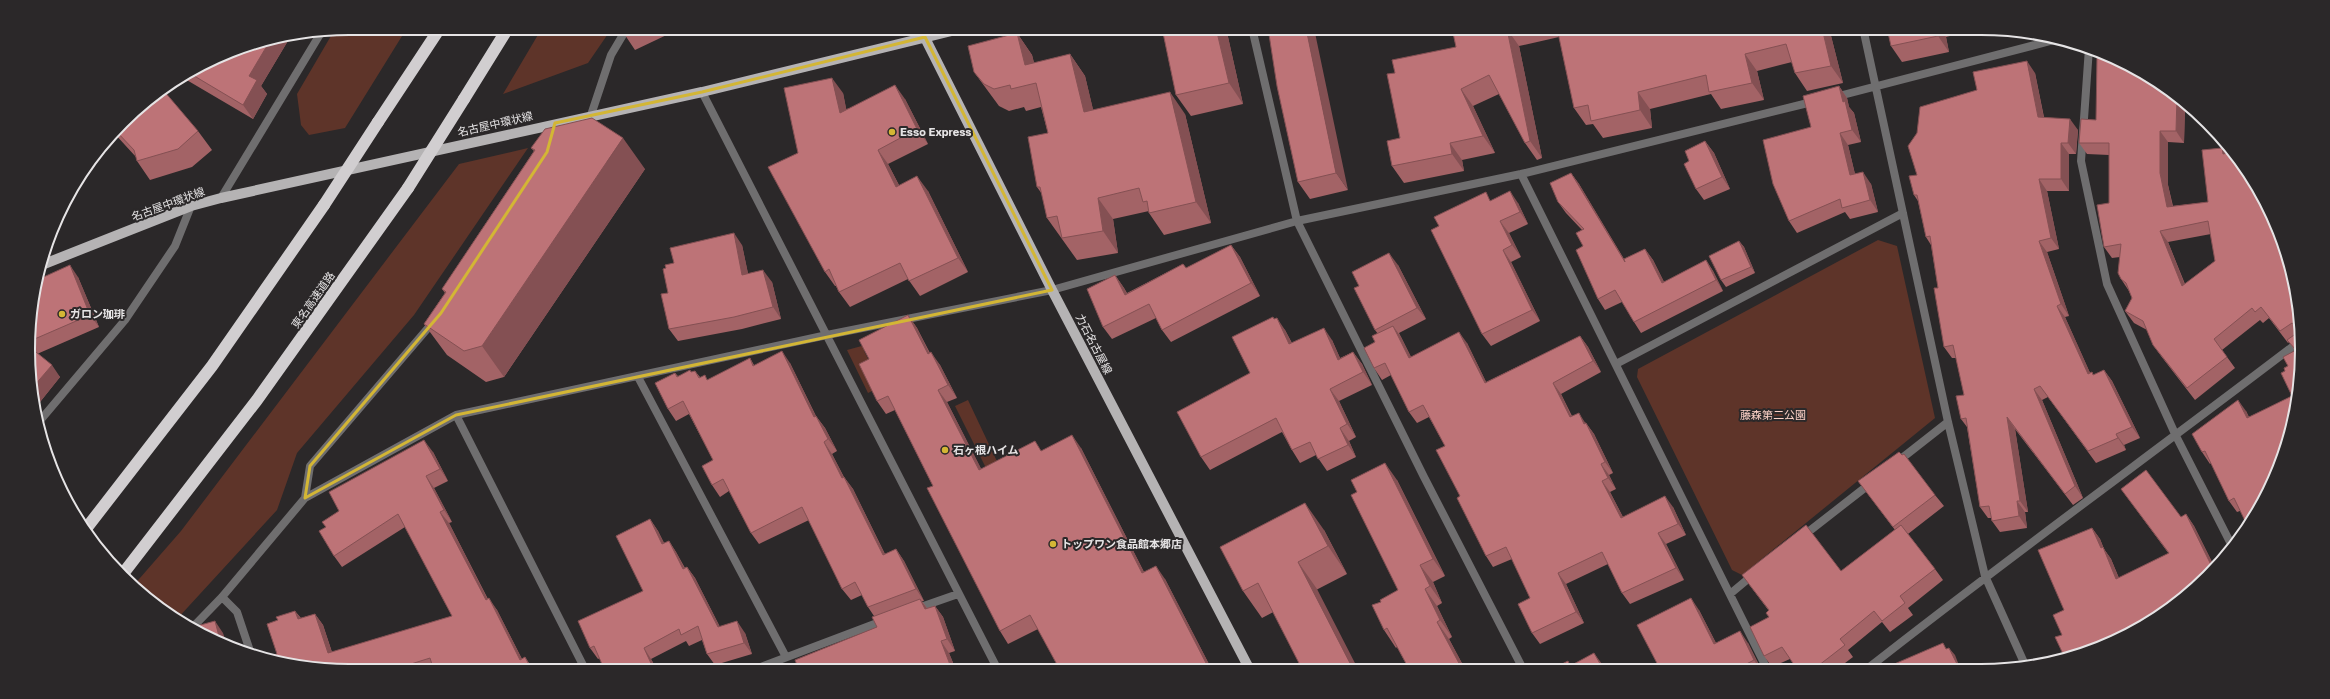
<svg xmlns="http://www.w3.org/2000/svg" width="2330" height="699" font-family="'Golos Text','Noto Sans JP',sans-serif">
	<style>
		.green { fill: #5e3429 }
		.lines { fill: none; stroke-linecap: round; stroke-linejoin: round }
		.street { stroke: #6f6e6f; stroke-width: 8 }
		.primary { stroke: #b5b3b4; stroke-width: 10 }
		.highway { stroke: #d1ced0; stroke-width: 12 }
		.highway-bridge { stroke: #d1ced0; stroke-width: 12 }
		.wall { fill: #a36366; fill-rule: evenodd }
		.shaded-wall { fill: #845053 }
		.building { fill: #bd7377; stroke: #845053; fill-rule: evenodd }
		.marked { fill: none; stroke: #d3b635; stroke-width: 3; stroke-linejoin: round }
		.poi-dot { fill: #d3b635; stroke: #2b2829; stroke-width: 1.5 }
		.labels { text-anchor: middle; stroke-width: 4; stroke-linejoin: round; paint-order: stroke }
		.street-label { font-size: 11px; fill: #e6e4e5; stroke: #2b2829 }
		.poi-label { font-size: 11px; font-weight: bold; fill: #e6e4e5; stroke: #2b2829; text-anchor: start }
		.park-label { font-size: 11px; fill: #fbd1c6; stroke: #2b2829 }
		.rim { fill: none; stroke: #e6e4e5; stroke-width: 2 }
	</style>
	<rect width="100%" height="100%" fill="#2b2829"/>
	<path class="green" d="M350 28H407L345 128 309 135 301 125 297 94 335 29Z
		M542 28H612L588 63 503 94Z
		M528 148 414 315 297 453 277 510 177 619 137 591 133 586 181 531 459 164Z
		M1878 240 1897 246 1935 418 1742 575 1732 570 1637 377 1638 369Z
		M891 338 864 351 882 386 868 393 847 350Z
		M968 400 1011 491 1000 496 955 406Z"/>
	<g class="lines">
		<path class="street" d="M1252 28 1297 221 1424 477 1523 669
			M1863 28 1948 422 1985 576 2026 667
			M2089 48 2081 161 2107 284 2176 436 2232 546
			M702 92 998 670
			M1835 97 2058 39
			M591 115 611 55 627 28
			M1521 174 1767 669
			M221 198 322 31
			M1616 364 1903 213
			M638 377 786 657
			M456 415 586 671
			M38 423 125 320 175 246 191 206
			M1897 462 1948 422
			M305 498 310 466 434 321
			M1803 536 1871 483
			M1730 594 1754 574
			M222 597 237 612 250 651
			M915 609 958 594
			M191 629 222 597 305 498 456 415 827 335 1052 290 1297 221 1521 174 1816 101
			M1867 669C2009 557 2156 451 2300 341
			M753 670 885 620"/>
		<path class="primary" d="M920 28 1052 290 1250 670
			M39 266 191 206 221 198 702 92 964 28"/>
		<path class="highway" d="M464 99 508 28
			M378 122 440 28
			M85 530 212 366 324 205
			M122 575 257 400 408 188"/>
		<path class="highway-bridge" d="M408 188 464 99
			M324 205 378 122"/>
	</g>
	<path class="wall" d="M621 28H674L675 31 635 50 621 29Z
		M755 28H778L761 36Z
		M1162 28H1226L1243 104 1191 116 1176 95Z
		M1452 28H1829L1843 83 1807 91 1795 73 1792 62 1757 71 1764 100 1721 109 1711 94 1650 109 1652 128 1603 138 1593 124 1586 125 1574 108 1559 37 1519 46 1542 158 1537 160 1525 143 1499 94 1473 106 1495 153 1462 160 1464 171 1404 183 1392 166 1400 138 1395 73 1456 47Z
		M1887 28H1981L1946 37 1949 52 1902 62 1891 46Z
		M1017 33 1032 55 1034 63 1070 54 1085 76 1093 110 1185 114 1211 223 1164 235 1149 213V211L1113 219 1118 253 1077 260 1047 218 1042 194 1037 187 1048 133 1041 107 1026 111 1024 107 1009 111 999 106 974 72Z
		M287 34H292L261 86 267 94 253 119 185 79 227 52Z
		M2106 56 2159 82 2185 104 2184 143 2168 142V185L2173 206 2208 202 2222 148 2279 240 2296 287 2302 349 2296 412 2240 511 2237 512 2229 501 2211 463 2210 464 2202 452 2246 411 2249 417 2292 396 2285 371 2295 351 2289 342 2288 343 2269 318 2263 323 2260 320 2222 350 2235 368 2195 400 2161 356 2153 345 2147 330 2134 323 2125 311 2132 298 2129 291 2121 279 2120 257 2112 258 2104 247 2109 203V155L2087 154 2079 143 2096 120ZM2211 234 2215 261 2185 284 2168 242Z
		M2035 73 2044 117 2078 130 2076 154H2069V191H2047L2059 249 2047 252 2069 316 2065 317 2090 373 2092 372 2094 375 2104 370 2112 381 2140 438 2124 445 2126 450 2096 463 2048 397 2042 400 2083 498 2073 505 2015 429 2028 512H2025L2027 528 2000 532 1992 521 1991 518H1988L1980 507 1967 427 1961 419 1964 395 1956 358H1952L1944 347 1938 288 1931 245 1926 237 1918 201 1914 195 1917 175 1977 90Z
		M1277 86 1348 190 1310 199 1298 182Z
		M1839 86 1847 98 1849 107 1854 113 1861 142 1848 145 1855 174 1871 184 1878 212 1850 219 1845 212 1797 233 1789 221 1811 127Z
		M843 93 846 109 905 99 928 144 888 164 899 185 928 191 968 272 920 296 908 279 850 307 839 292 836 286H835L825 272 798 153Z
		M137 108 198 131 212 150 192 167 150 180 137 161 136 157 114 133Z
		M1705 141 1714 153 1730 189 1704 200 1696 189 1689 161Z
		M531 148 645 169 504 377 486 382 447 355 424 324 445 293 442 289 534 151Z
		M1571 173 1579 184 1624 259 1645 249 1653 260 1664 282 1706 260 1713 271 1723 291 1641 333 1634 322 1622 302 1605 310 1598 299 1583 246 1582 230 1566 213 1558 202Z
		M69 195 72 203 61 208Z
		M1492 200 1518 203 1528 224 1509 233 1521 257 1511 262 1540 321 1491 346 1482 334Z
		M1739 241 1744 247 1755 273 1726 287 1721 280Z
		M742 245 748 274 772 282 781 319 742 329 678 341 669 329 668 293 666 268 674 263Z
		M1231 245 1240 257 1260 296 1171 342 1162 330 1156 318 1112 339 1103 327 1115 275 1124 288 1127 293 1183 264 1186 268Z
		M1398 265 1426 319 1399 333 1411 357 1467 343 1486 382 1580 336 1588 347 1601 372 1561 394 1572 416 1586 423 1594 434 1613 473 1609 475 1616 489 1610 492 1623 517 1673 507 1686 535 1666 544 1684 580 1630 604 1622 593 1608 564 1566 584 1584 623 1540 644 1532 633 1530 598 1512 559 1493 567 1486 556 1460 496 1445 446 1429 417 1417 423 1409 412 1391 375 1382 380 1374 368 1375 342 1378 334 1375 330Z
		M78 277 99 327 37 354 60 377 40 402 36 399 29 328Z
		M908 315 917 328 930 353 940 365 957 398 947 402 981 469 1042 451 1081 448 1144 572 1165 579 1212 670H1060L1038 629 1008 644 1000 631 933 486 895 410 886 414 877 401 869 359Z
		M1274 319 1285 330 1292 343 1332 340 1340 358 1353 352 1362 364 1372 385 1339 401 1356 437 1349 441 1356 457 1327 471 1316 455 1300 463 1292 450 1282 432 1210 470 1201 457 1250 373Z
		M750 358 754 365 790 363 816 416 825 428 837 451 832 454 844 477 853 489 885 554 896 549 904 561 924 601H922L927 608 935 606 943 617 955 651 949 653 956 670H799L877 627 874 616 868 607 862 595 851 600 842 589 809 520 759 544 751 533 729 491 720 497 712 485 713 460 689 414 676 421 668 409 675 373 678 376 695 371 700 377 708 380Z
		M433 452 448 481 434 488 452 522 449 523 488 599 497 610 522 659 525 657 534 671H350L277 654 278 620 295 611 301 618 315 614 323 625 332 652 452 616 405 527 342 567 334 556 326 527Z
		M1397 480 1445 576 1433 582 1442 603 1437 606 1452 637 1449 639 1465 669H1409L1397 647 1396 648 1384 630 1381 602 1398 590 1357 492Z
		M1858 481 1935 495 1944 506 1908 534 1935 569 1943 580 1908 608 1913 615 1890 632 1882 622 1848 650 1853 657 1837 669H1797L1790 659 1772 667 1764 656 1769 617V611L1742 575 1841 571 1895 530 1867 493Z
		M2121 489 2181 517 2186 514 2194 526 2215 568 2208 577 2062 635 2064 610 2092 528 2100 539 2104 549 2111 559 2119 578 2169 554Z
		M650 519 658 531 664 543 669 541 676 552 685 568 687 567 695 578 720 627 745 633 752 654 715 665 707 654 702 640 689 646 686 641 651 659 657 670 605 671 600 658 598 659 590 648 643 591Z
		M1324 530 1347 574 1262 618 1243 591Z
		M1699 610 1716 643H1748L1761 669H1660Z"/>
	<path class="shaded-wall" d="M1216 28H1226L1243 104 1229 83Z
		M1306 28H1314L1348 190 1336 173Z
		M1822 28H1829L1843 83 1831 66Z
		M1936 28H1940L1946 37 1949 52 1938 36Z
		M1507 29 1519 46 1542 158 1530 141Z
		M1017 33 1032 55 1040 86 1025 65Z
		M287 34H292L261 86 267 94 253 119 243 105 249 76 271 39Z
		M1070 54 1085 76 1099 134 1084 112Z
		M1745 54 1757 71 1764 100 1752 83Z
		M2027 61 2035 73 2046 129 2038 117Z
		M832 78 843 93 850 127 840 113Z
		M895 85 905 99 928 144 917 129Z
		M1839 86 1847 98 1849 107 1854 113 1861 142 1852 130 1843 102Z
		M1461 89 1473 106 1495 153 1483 136Z
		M1170 92 1185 114 1211 223 1196 202Z
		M1638 92 1650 109 1652 128 1640 110Z
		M2177 97 2185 104 2184 143 2176 131Z
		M2070 119 2078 130 2076 154 2068 143Z
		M2160 131 2168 142V185L2175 218 2167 207 2160 173Z
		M1840 133 1848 145 1858 187 1850 175Z
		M623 138 645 169 504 377 482 346Z
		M1705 141 1714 153 1730 189 1722 177Z
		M1450 143 1462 160 1464 171 1452 154Z
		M2061 143 2069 154V191L2061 179Z
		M2222 148 2230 159 2223 154Z
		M878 150 888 164 907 201 896 187Z
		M1863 172 1871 184 1878 212 1870 200Z
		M1571 173 1579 184 1632 273 1625 262Z
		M917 176 928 191 968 272 958 258Z
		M2039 179 2047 191 2059 249 2051 238Z
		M1510 191 1518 203 1528 224 1520 212Z
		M69 195 72 203 68 197Z
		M1098 198 1113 219 1118 253 1103 231Z
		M2267 207 2276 224 2279 241 2271 229Z
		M1500 221 1509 233 1521 257 1512 245Z
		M2160 231 2168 242 2190 298 2182 286Z
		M734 233 742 245 751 287 742 275Z
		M1739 241 1744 247 1755 273 1751 267Z
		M2039 241 2047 252 2069 316 2061 304Z
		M1231 245 1240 257 1260 296 1251 283Z
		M1645 249 1653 260 1670 294 1662 283Z
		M1503 250 1511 262 1540 321 1532 310Z
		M1389 253 1398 265 1426 319 1417 308Z
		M1706 260 1713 271 1723 291 1716 280Z
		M70 265 78 277 99 327 90 315Z
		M763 270 772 282 781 319 773 307Z
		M1115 275 1124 288 1133 307 1125 295Z
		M2057 306 2065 317 2096 386 2088 374Z
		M2293 308 2299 316V321Z
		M908 315 917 328 936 367 928 354Z
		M1277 318 1285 330 1298 356 1289 344Z
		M1393 326 1401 337 1417 369 1409 358Z
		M1324 328 1332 340 1346 372 1338 360Z
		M1459 332 1467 343 1492 394 1485 383Z
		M1580 336 1588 347 1601 372 1593 361Z
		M782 351 790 363 822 429 814 417Z
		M931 352 940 365 957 398 948 385Z
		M1353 352 1362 364 1372 385 1363 372Z
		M52 365 60 377 40 402 35 396 34 386Z
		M2104 370 2112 381 2140 438 2132 427Z
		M1553 383 1561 394 1577 429 1570 417Z
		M1330 389 1339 401 1356 437 1347 424Z
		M2034 389 2042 400 2083 498 2075 486Z
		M938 390 947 402 988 482 979 470Z
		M2238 400 2246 411 2255 430 2247 418Z
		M1579 413 1586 424H1584Z
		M816 416 825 428 837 451 828 439Z
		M2007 417 2015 429 2028 512 2020 501Z
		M1586 423 1594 434 1613 473 1605 462Z
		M1340 428 1349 441 1356 457 1348 445Z
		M2116 434 2124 445 2126 450 2118 438Z
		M1072 435 1081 448 1151 586 1142 573Z
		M424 440 433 452 448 481 440 469Z
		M824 442 832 454 850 490 842 478Z
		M1385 463 1397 480 1445 576 1433 559Z
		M1601 464 1609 475 1616 489 1608 478Z
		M426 476 434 488 452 522 444 510Z
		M844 477 853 489 891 567 883 555Z
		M1602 481 1610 492 1629 529 1621 518Z
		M1665 496 1673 507 1686 535 1678 524Z
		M2017 501 2025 512 2027 528 2019 516Z
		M1305 503 1324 530 1347 574 1328 546Z
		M440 512 449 523 494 612 486 600Z
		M2186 514 2194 526 2215 568 2213 569Z
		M650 519 658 531 670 555 662 544Z
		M2092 528 2100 539 2104 549 2111 559 2124 591 2116 579 2101 548Z
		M1658 533 1666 544 1684 580 1676 568Z
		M669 541 676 552 691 581 683 569Z
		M896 549 904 561 924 601 916 589Z
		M1298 562 1317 589 1358 669H1353Z
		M1420 565 1433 582 1442 603 1430 586Z
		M1156 566 1165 579 1212 670H1210L1208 667Z
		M687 567 695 578 726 639 718 627Z
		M1558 573 1566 584 1584 623 1576 612Z
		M1425 589 1437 606 1452 637 1440 620Z
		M489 598 497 610 528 671 520 660Z
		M1691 598 1699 610 1722 655 1714 644Z
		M920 599 929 611 925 609Z
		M935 606 943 617 955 651 947 639Z
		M295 611 303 622 298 619Z
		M315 614 323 625 336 665 328 653Z
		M215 621 223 633 226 642 220 640Z
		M737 621 745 633 752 654 744 643Z
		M1437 622 1449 639 1465 669H1462Z
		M1740 631 1748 643 1761 669H1760L1754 660Z
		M941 641 949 653 956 670H952Z
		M644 648 651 659 657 670H654Z
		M1949 648 1955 655 1960 668H1959Z
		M1594 653 1602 664 1605 669H1603Z
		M525 657 533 669 534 671H532Z"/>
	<path class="building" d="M1162 28H1216L1229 83 1176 95Z
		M1268 28H1306L1336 173 1298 182 1277 86Z
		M1452 28H1512L1507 29 1530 141 1525 143 1489 75 1461 89 1483 136 1450 143 1452 154 1392 166 1387 141 1400 138 1387 74 1395 73 1392 60 1456 47Z
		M1557 28H1822L1831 66 1795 73 1786 44 1745 54 1752 83 1709 92 1706 75 1638 92 1640 110 1591 121 1588 105 1574 108Z
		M1887 28H1936L1938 36 1891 46Z
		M1017 33 1025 65 1070 54 1084 112 1170 92 1196 202 1149 213 1147 201 1143 202 1139 188 1098 198 1103 231 1062 238 1057 216 1047 218 1040 187H1037L1028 137 1048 133 1036 83 1011 89 1010 85 994 89 984 84 974 72 968 46Z
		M271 39 249 76 257 80 243 105 191 74 227 52Z
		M2106 54 2159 82 2177 97 2176 131H2160V173L2167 207 2208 202 2202 150 2222 148 2223 154 2233 152 2248 171 2267 207 2271 229 2283 246 2296 287 2298 304 2293 308 2299 321 2302 349 2296 412 2259 510 2247 525 2234 498 2229 501 2205 451 2202 452 2192 434 2238 400 2247 418 2292 396 2281 373 2285 371 2284 368 2288 366 2283 357 2296 350 2287 340 2297 333 2298 327 2292 323 2280 331 2261 307 2255 312 2252 308 2214 339 2227 357 2187 388 2153 345 2143 321 2125 311 2132 298 2126 283 2121 279 2118 273 2121 244 2104 247 2097 205 2109 203V143H2079L2081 119 2096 120 2097 57 2106 56ZM2208 221 2215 261 2182 286 2160 231Z
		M2027 61 2038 117 2070 119 2068 143H2061V179H2039L2051 238 2039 241 2061 304 2057 306 2088 374 2092 372 2093 375 2104 370 2132 427 2116 434 2118 438 2088 451 2040 386 2034 389 2075 486 2065 494 2007 417 2020 501H2017L2019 516 1992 521 1989 506 1980 507 1966 418 1961 419 1956 396 1964 395 1953 345 1944 347 1934 288H1938L1930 236 1926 237 1917 195H1914L1909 176 1917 175 1908 146 1917 133 1920 107 1977 90 1973 72Z
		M832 78 840 113 895 85 917 129 878 150 896 187 917 176 958 258 909 281 900 263 839 292 829 269 825 272 768 167 798 153 784 88Z
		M1839 86 1843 102 1845 101 1852 130 1840 133 1850 175 1863 172 1870 200 1842 208 1840 199 1789 221 1773 184 1763 140 1811 127 1803 96Z
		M164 91 198 131 178 149 137 161 134 150 116 131 137 108Z
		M592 118 623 138 482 346 464 351 424 324 446 292 442 289 535 150 531 148 545 129Z
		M1705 141 1722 177 1696 189 1684 164 1689 161 1685 151Z
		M1571 173 1625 262 1624 259 1645 249 1662 283 1706 260 1716 280 1634 322 1615 290 1598 299 1576 250 1583 246 1576 233 1584 229 1558 202 1550 183Z
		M1510 191 1520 212 1500 221 1512 245 1503 250 1532 310 1482 334 1431 230 1439 226 1434 217 1486 192 1490 201Z
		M734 233 742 275 763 270 773 307 734 317 669 329 661 294 668 293 663 269 666 268 665 265 674 263 670 248Z
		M1739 241 1751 267 1721 280 1709 256Z
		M1231 245 1251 283 1162 330 1149 304 1103 327 1087 289 1115 275 1125 295 1183 264 1186 268Z
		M1389 253 1417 308 1375 330 1354 288 1359 286 1352 272Z
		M70 265 90 315 30 341 29 328 37 280Z
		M908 315 928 354 931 352 948 385 938 390 979 470 1035 441 1041 451 1072 435 1142 573 1156 566 1208 667 1202 670H1060L1030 615 1000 631 927 488 933 486 888 396 877 401 859 364 869 359 859 340Z
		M1273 317 1274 319 1277 318 1289 344 1324 328 1338 360 1353 352 1363 372 1330 389 1347 424 1340 428 1348 445 1318 459 1310 442 1292 450 1276 418 1201 457 1177 412 1250 373 1232 337Z
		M1393 326 1409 358 1459 332 1485 383 1580 336 1593 361 1553 383 1570 417 1579 413 1584 424 1586 423 1605 462 1601 464 1608 478 1602 481 1621 518 1665 496 1678 524 1658 533 1676 568 1622 593 1602 552 1558 573 1576 612 1532 633 1518 604 1530 598 1506 547 1486 556 1457 498 1460 496 1436 450 1445 446 1423 405 1409 412 1385 363 1374 368 1364 348 1375 342 1372 336Z
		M31 348 52 365 34 386Z
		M782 351 814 417 816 416 828 439 824 442 842 478 844 477 883 555 896 549 916 589 868 607 855 582 842 589 802 507 751 533 723 479 712 485 702 466 713 460 683 401 668 409 655 383 675 373 677 377 690 370 691 372 695 371 699 378 705 375 707 380 750 358 753 366Z
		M424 440 440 469 426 476 444 510 440 512 486 600 489 598 520 660 525 657 532 671H434L430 658 389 671H350L287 665 267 657 277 654 267 624 278 620 276 617 295 611 298 619 315 614 328 653 452 616 398 514 334 556 319 531 326 527 322 522 339 511 329 492Z
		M1899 452 1902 455 1904 454 1935 495 1893 527 1858 481Z
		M1385 463 1433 559 1420 565 1430 586 1425 589 1440 620 1437 622 1462 669H1409L1387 628 1384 630 1372 605 1381 602 1380 600 1398 590 1351 495 1357 492 1351 480Z
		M2146 470 2181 517 2186 514 2213 569 2208 577 2122 638 2064 656 2055 637 2062 635 2053 615 2064 610 2038 550 2092 528 2101 548 2103 547 2116 579 2169 553 2121 489Z
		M1305 503 1328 546 1298 562 1353 669H1302L1258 583 1243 591 1220 547Z
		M650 519 662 544 669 541 683 569 687 567 718 627 737 621 744 643 707 654 698 626 681 635 679 629 644 648 654 670 605 671 594 646 590 648 578 621 643 591 616 536Z
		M1806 525 1841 571 1901 525 1935 569 1900 596 1905 603 1882 621 1874 611 1840 639 1845 645 1814 669H1797L1782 647 1764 656 1750 627 1769 617 1766 613 1769 610 1742 575Z
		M1691 598 1714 644 1740 631 1754 660 1737 669H1660L1637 625Z
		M920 599 925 609 935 606 947 639 941 641 952 670H799L795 660 877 627 872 617Z
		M215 621 220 640 192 629 193 627Z
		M1943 643 1946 649 1949 648 1959 668H1885Z
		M1594 653 1603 669H1552L1568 661 1570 666Z
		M1611 665 1613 669H1605Z"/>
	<path class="marked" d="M925 37 1052 290 456 415 305 498 310 466 441 313 547 152 555 123 702 92Z"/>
	<g class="poi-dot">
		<circle cx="892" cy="132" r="4"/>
		<circle cx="62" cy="314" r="4"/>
		<circle cx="945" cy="450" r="4"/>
		<circle cx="1053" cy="544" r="4"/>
	</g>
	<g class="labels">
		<g class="street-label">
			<text transform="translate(495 124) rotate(-13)" y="4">名古屋中環状線</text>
			<text transform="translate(168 204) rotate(-20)" y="4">名古屋中環状線</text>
			<text transform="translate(313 300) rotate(-55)" y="4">東名高速道路</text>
			<text transform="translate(1094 344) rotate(63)" y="4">力石名古屋線</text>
		</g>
		<g class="poi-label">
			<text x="900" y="136">Esso Express</text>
			<text x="70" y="318">ガロン珈琲</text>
			<text x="953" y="454">石ヶ根ハイム</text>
			<text x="1061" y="548">トップワン食品館本郷店</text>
		</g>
		<g class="park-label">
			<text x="1773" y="419">藤森第二公園</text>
		</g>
	</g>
	<path d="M0 0H2330V699H0ZM349 35H1981A314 314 0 0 1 2295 349V350A314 314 0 0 1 1981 664H349A314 314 0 0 1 35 350V349A314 314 0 0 1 349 35Z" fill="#2b2829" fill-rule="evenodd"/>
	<path class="rim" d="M349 35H1981A314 314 0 0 1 2295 349V350A314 314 0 0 1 1981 664H349A314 314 0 0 1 35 350V349A314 314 0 0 1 349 35Z"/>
</svg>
